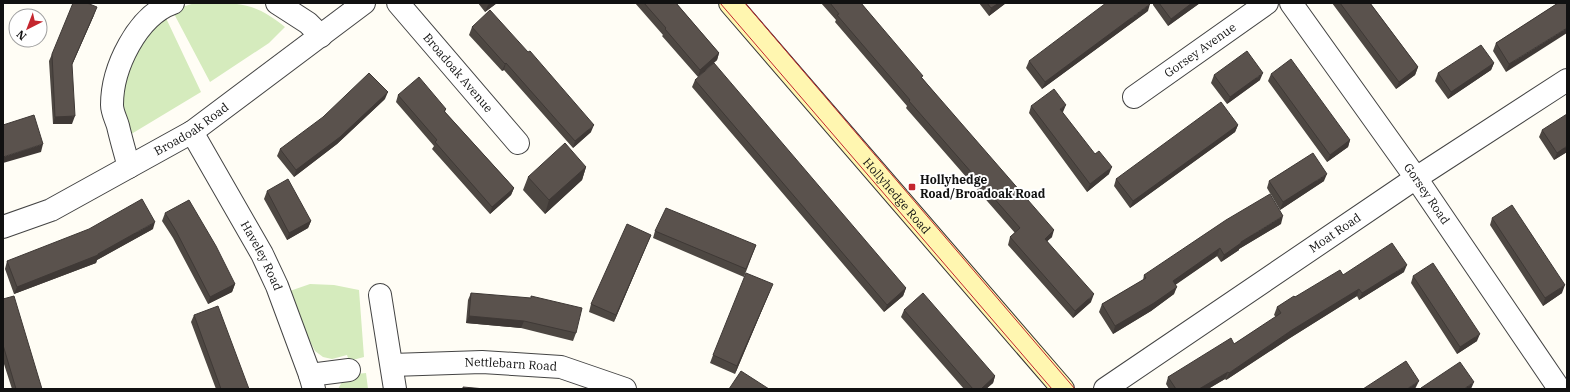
<svg xmlns="http://www.w3.org/2000/svg" width="1570" height="392" font-family="'IBM Plex Serif',serif">
	<style>
		.grass { fill: #d5ebbd }
		.lines { fill: none; stroke-linecap: round; stroke-linejoin: round }
		.street-casing { stroke: #444; stroke-width: 24 }
		.secondary-casing { stroke: #333; stroke-width: 24 }
		.street { stroke: #fff; stroke-width: 22 }
		.secondary { stroke: #fff6b0; stroke-width: 22 }
		.tram { stroke: #c4262e; stroke-width: 1 }
		.wall { fill: #4d4742 }
		.shaded-wall { fill: #3f3936 }
		.building { fill: #5a524d; stroke: #3f3936 }
		.poi-dot { fill: #c4262e; stroke: #fff; stroke-width: 1.5 }
		.labels { text-anchor: middle; stroke-width: 4; stroke-linejoin: round; paint-order: stroke }
		.street-label { font-size: 12px; fill: #111; stroke: #fff }
		.poi-label { font-size: 12px; font-weight: bold; fill: #111; stroke: #fff; text-anchor: start }
	</style>
	<rect width="100%" height="100%" fill="#fffdf5"/>
	<path class="grass" d="M195 3C236 3 252 0 285 27L269 43 210 82 172 10Z
		M165 16 201 92 128 136 119 85 123 67Z
		M310 284 334 285 359 290 364 357 349 361 347 355 332 359 323 357 315 351 305 332 287 292Z
		M366 373 368 389H338L346 375Z"/>
	<g class="lines">
		<g class="street-casing">
			<g id="street">
				<path d="M277 3 308 23 321 36"/>
				<path id="s1" d="M398 3 518 143"/>
				<path id="s2" d="M1291 3 1416 178 1558 387"/>
				<path id="s3" d="M1134 97 1267 3"/>
				<path id="s4" d="M192 132 262 254 277 286 310 375 314 389"/>
				<path d="M129 167C125 153 121 139 118 126 116 119 112 112 112 105 112 68 137 16 173 3"/>
				<path id="s5" d="M3 227 51 210 192 132 364 3"/>
				<path d="M380 295 395 389"/>
				<path id="s6" d="M392 365 482 362 561 367 625 389"/>
				<path d="M310 375 349 370"/>
				<path id="s7" d="M1105 389 1416 178 1567 80"/>
			</g>
		</g>
		<g class="secondary-casing">
			<g id="secondary">
				<path id="s8" d="M730 3 1063 389"/>
			</g>
		</g>
		<use href="#street" class="street"/>
		<use href="#secondary" class="secondary"/>
		<path class="tram" d="M720 3 1052 389
			M745 3 1075 389"/>
	</g>
	<path class="wall" d="M478 3H497L485 12Z
		M635 3H676L719 53 717 60 698 77 662 36 663 35Z
		M821 3H861L1052 237 1047 241 1091 302 1073 318 1008 245 1010 237 1015 233 906 108 907 106 835 22 836 20Z
		M979 3H1006L989 16Z
		M1153 3H1200L1168 26 1153 5Z
		M1332 3H1370L1418 67 1415 75 1396 89Z
		M1558 3 1506 72 1493 51 1496 43Z
		M1148 11 1042 89 1026 68 1029 61Z
		M94 15 72 65V124H53L49 61 52 54Z
		M472 27 591 132 573 148 504 70 502 71 469 35Z
		M1494 63 1491 70 1448 99 1435 81 1438 73Z
		M1271 74 1350 140 1348 147 1327 162 1268 81Z
		M1214 75 1260 80 1227 104 1211 83Z
		M695 80 906 288 903 296 884 312 692 87Z
		M398 95 446 109 445 112 514 188 511 195 490 214 432 149 434 146 396 102Z
		M385 99 337 144 294 177 277 156 280 149Z
		M1031 106 1063 112H1062L1109 174 1087 192 1029 113Z
		M1238 125 1235 132 1130 208 1114 186 1116 179Z
		M1542 130 1567 152 1554 160 1539 137Z
		M586 167 582 180 545 214 523 190 528 177Z
		M1269 181H1324L1280 210 1267 188Z
		M267 191 311 221 308 228 287 240 264 199Z
		M165 213 235 284 232 292 208 304 173 238 162 221Z
		M1492 218 1562 293 1543 306 1490 225Z
		M1281 224 1239 249V250L1221 262 1217 256 1176 284 1174 294 1151 311 1113 334 1099 312 1102 304 1143 280 1144 275Z
		M153 229 97 260 96 263 14 294 5 269 7 261Z
		M655 231 756 245 744 277 653 238Z
		M651 235 614 322 589 312 591 304Z
		M1404 272 1359 300 1357 296 1290 338 1226 380 1225 379 1208 389H1169L1166 384 1168 377 1234 344 1276 317 1274 315 1277 307 1295 297 1343 275Z
		M1413 276 1477 341 1457 354 1411 283Z
		M770 291 735 374 710 363 713 355Z
		M471 293 576 333 573 341 521 328 466 323 468 300Z
		M3 299 42 389H12L3 361Z
		M904 310 995 376 993 383 986 389H964L901 317Z
		M194 315 249 389H216L191 322Z"/>
	<path class="shaded-wall" d="M490 3H497L485 12 488 5Z
		M999 3H1006L989 16 991 8Z
		M1192 3H1200L1168 26 1171 19Z
		M1150 4 1148 11 1042 89 1045 82Z
		M97 7 94 15 69 71 72 64Z
		M1567 28V33L1506 72 1509 64Z
		M719 53 717 60 698 77 700 70Z
		M506 63 504 70 502 71 505 64Z
		M1494 63 1491 70 1448 99 1451 92Z
		M1418 67 1415 75 1396 89 1399 82Z
		M1263 73 1260 80 1227 104 1230 97Z
		M388 92 385 99 337 144 294 177 296 170Z
		M1066 105 1063 112 1057 116 1060 109Z
		M75 116 72 124H53L55 117Z
		M594 125 591 132 573 148 575 141Z
		M1238 125 1235 132 1130 208 1133 201Z
		M1350 140 1348 147 1327 162 1330 155Z
		M43 144 41 152 3 163V157Z
		M1567 146V152L1554 160 1557 153Z
		M586 167 582 180 545 214 549 200Z
		M1112 167 1109 174 1087 192 1090 184Z
		M1327 174 1324 181 1280 210 1283 202Z
		M514 188 511 195 490 214 492 207Z
		M1283 216 1281 224 1239 249V250L1221 262 1224 255 1241 242Z
		M311 221 308 228 287 240 289 233Z
		M155 222 153 229 97 260 96 263 14 294 17 287 98 254Z
		M1054 230 1052 237 1042 246 1045 239Z
		M651 235 648 242 614 322 616 315Z
		M1220 248 1217 256 1171 288 1173 281Z
		M1407 265 1404 272 1359 300 1362 293Z
		M235 284 232 292 208 304 210 297Z
		M773 284 770 291 735 374 737 366Z
		M1565 285 1562 293 1543 306 1545 298Z
		M1177 287 1174 294 1151 311 1113 334 1115 326Z
		M906 288 903 296 884 312 887 305Z
		M1359 289 1357 296 1290 338 1226 380 1229 373 1292 330Z
		M1094 294 1091 302 1073 318 1075 311Z
		M469 316 524 321 521 328 466 323Z
		M1480 334 1477 341 1457 354 1460 347Z
		M1228 372 1225 379 1208 389H1199Z
		M995 376 993 383 986 389H981Z
		M1419 381 1415 389H1407Z
		M1474 382 1471 389H1464Z"/>
	<path class="building" d="M73 3H87L97 7 72 64 75 116 55 117 52 54Z
		M644 3H676L719 53 700 70 665 29 666 28Z
		M830 3H861L923 76 921 77 1054 230 1045 239 1094 294 1075 311 1010 237 1020 228 909 101 910 100 837 15 839 14Z
		M987 3H999L991 8Z
		M1106 3H1150V4L1045 82 1029 61Z
		M1159 3H1192L1171 19Z
		M1340 3H1370L1418 67 1399 82Z
		M1558 3H1567V28L1509 64 1496 43Z
		M490 10 528 52 530 51 594 125 575 141 506 63 505 64 472 27Z
		M1481 45 1494 63 1451 92 1438 73Z
		M1247 51 1263 73 1230 97 1214 75Z
		M1291 59 1350 140 1330 155 1271 74Z
		M714 63 906 288 887 305 695 80Z
		M369 73 388 92 340 137 296 170 280 149 323 117Z
		M419 77 446 109 444 111 514 188 492 207 435 142 437 140 398 95Z
		M1054 89 1066 105 1060 109 1095 154 1099 151 1112 167 1090 184 1031 106Z
		M1221 102 1238 125 1133 201 1116 179Z
		M1567 114V146L1557 153 1542 130Z
		M34 115 43 144 3 157V125Z
		M565 143 586 167 549 200 528 177Z
		M1313 153 1327 174 1283 202 1269 181Z
		M288 179 311 221 289 233 267 191Z
		M1270 194 1283 216 1241 242V243L1224 255 1220 248 1173 281 1177 287 1154 303 1115 326 1102 304 1146 278 1144 275 1226 220Z
		M142 199 155 222 98 254V255L17 287 7 261 89 229Z
		M189 200 216 246 235 284 210 297 176 231 165 213Z
		M1512 205 1565 285 1545 298 1492 218Z
		M666 208 756 245 746 269 655 231Z
		M627 224 651 235 616 315 591 304Z
		M1392 243 1407 265 1362 293 1359 289 1292 330 1229 373 1228 372 1199 389H1176L1168 377 1231 338 1234 344 1281 313 1277 307 1294 296 1295 297 1340 270 1343 275Z
		M1433 263 1480 334 1460 347 1413 276Z
		M746 273 773 284 737 366 713 355Z
		M471 293 531 298V296L582 308 576 333 524 321 469 316Z
		M923 293 995 376 981 389H973L904 310Z
		M14 296 42 389H16L3 345V299Z
		M218 306 249 389H221L194 315Z
		M1406 361 1419 381 1407 389H1363Z
		M1460 362 1474 382 1464 389H1422L1421 388Z
		M741 371 769 389H729Z
		M463 387 485 389H463Z"/>
	<rect class="poi-dot" x="908" y="183" width="8" height="8" rx="2"/>
	<g class="labels">
		<g class="street-label">
			<text dy="4" stroke="none"><textPath href="#s3" startOffset="81">Gorsey Avenue</textPath></text>
			<text dy="4" stroke="none"><textPath href="#s1" startOffset="92">Broadoak Avenue</textPath></text>
			<text dy="4" stroke="none"><textPath href="#s5" startOffset="213">Broadoak Road</textPath></text>
			<text dy="4" stroke="none"><textPath href="#s2" startOffset="234">Gorsey Road</textPath></text>
			<text dy="4" stroke="none"><textPath href="#s8" startOffset="255">Hollyhedge Road</textPath></text>
			<text dy="4" stroke="none"><textPath href="#s7" startOffset="278">Moat Road</textPath></text>
			<text dy="4" stroke="none"><textPath href="#s4" startOffset="142">Haveley Road</textPath></text>
			<text dy="4" stroke="none"><textPath href="#s6" startOffset="119">Nettlebarn Road</textPath></text>
		</g>
		<g class="poi-label">
			<text x="920" y="184">Hollyhedge<tspan x="920" dy="14">Road/Broadoak Road</tspan></text>
		</g>
	</g>
	<rect width="1570" height="392" fill="none" stroke="#111111" stroke-width="8"/>
	<g transform="translate(28 28) rotate(222)"><circle r="19" fill="#ffffff" stroke="#a0a0a0"/>
	<path d="M0-3L7 15L0 10L-7 15Z" fill="#c4262e"/>
	<text y="-6" font-size="11" font-weight="bold" text-anchor="middle" fill="#111111">N</text>
	</g>
</svg>
